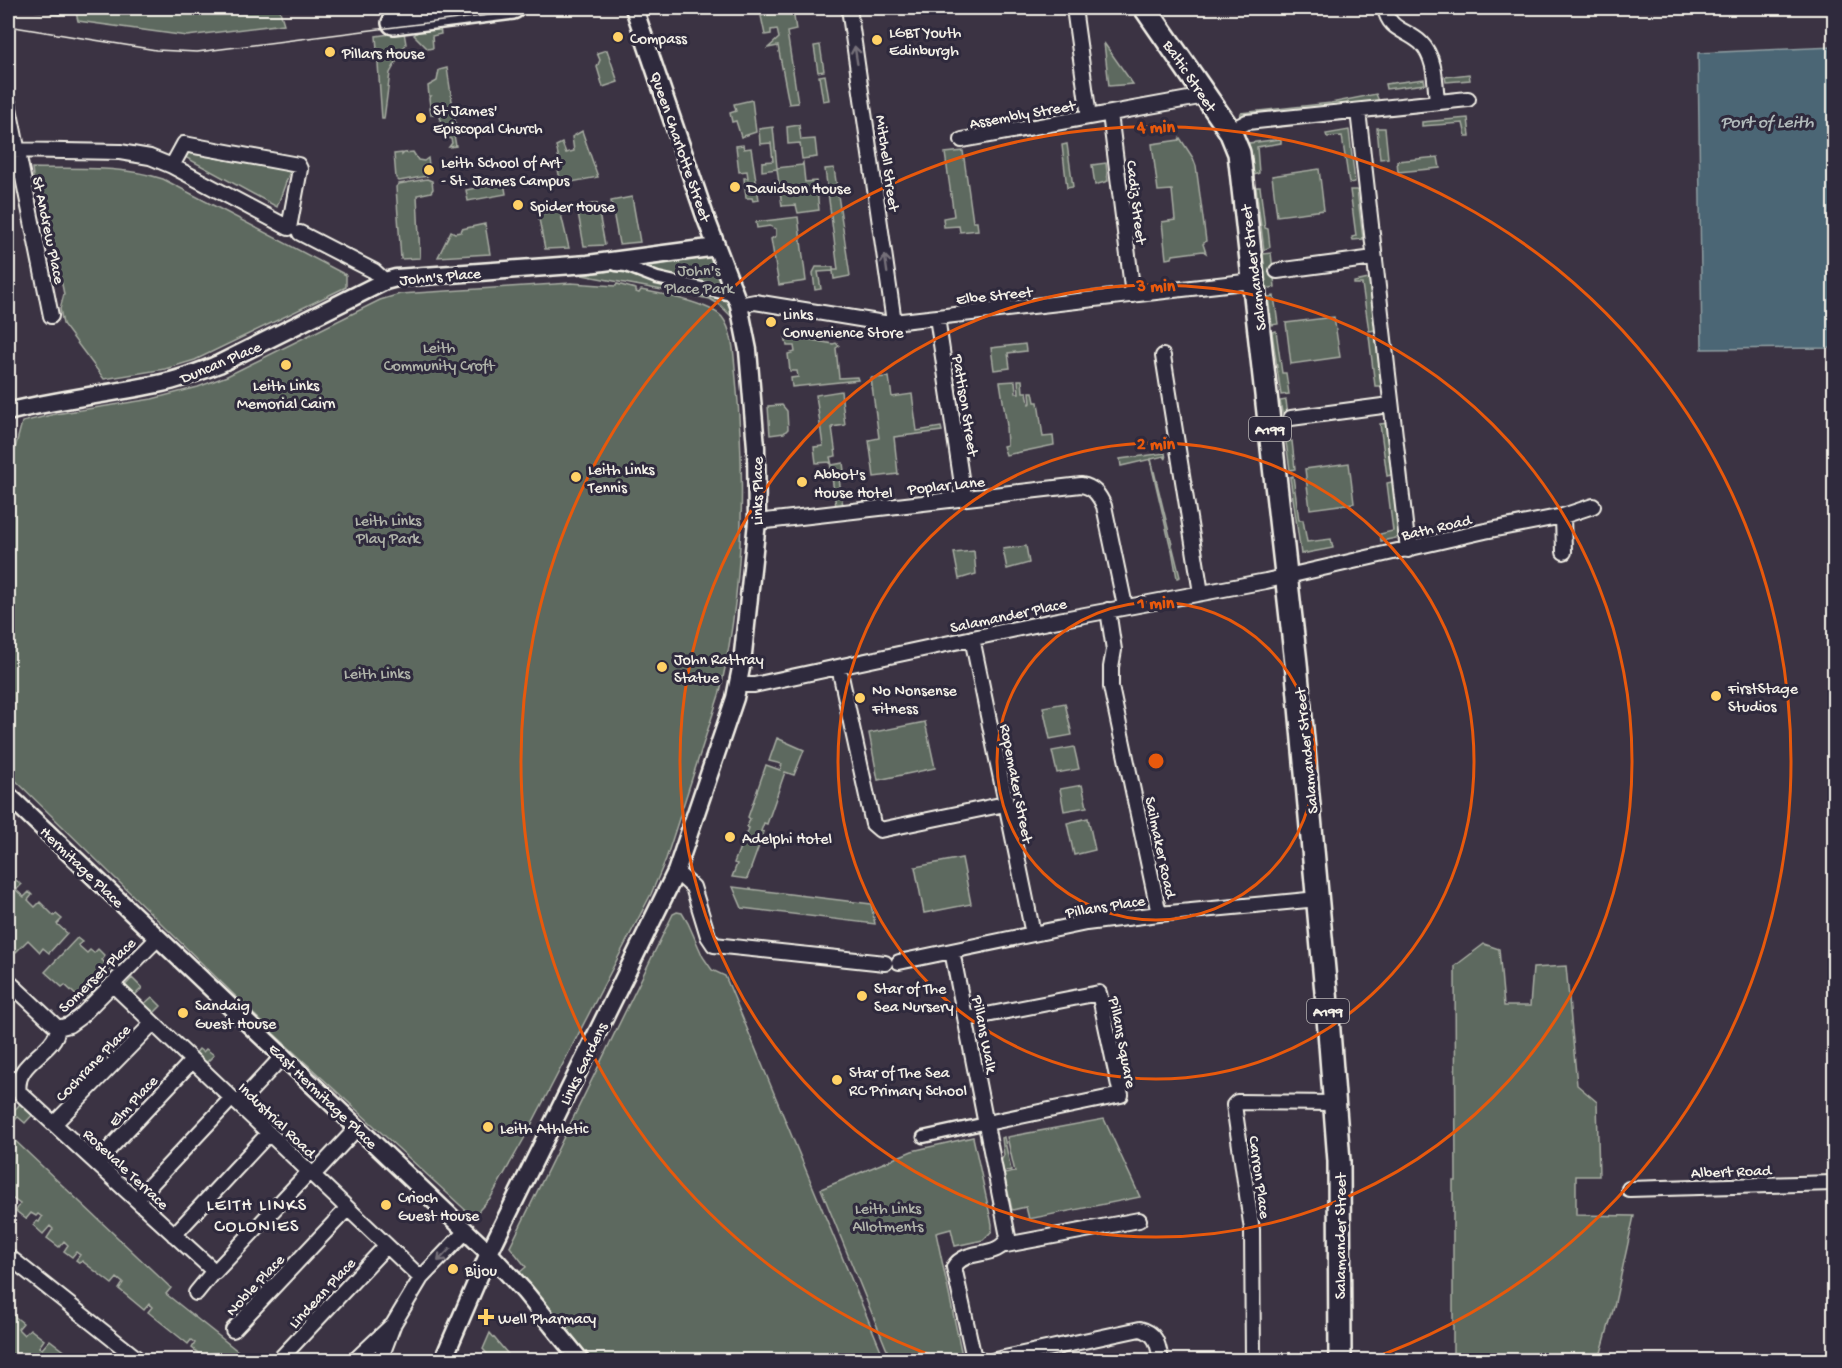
<svg xmlns="http://www.w3.org/2000/svg" width="1842" height="1368" font-family="'Gochi Hand',sans-serif">
	<style>
		.green { fill: #5d695e; stroke: #a8ada3; stroke-width: 1.5 }
		.water { fill: #4c6674; stroke: #8f9ea2; stroke-width: 1.5 }
		.lines { fill: none; stroke-linecap: round; stroke-linejoin: round }
		.pedestrian-casing { stroke: #f4f1e8; stroke-width: 15 }
		.minor-casing { stroke: #f4f1e8; stroke-width: 18 }
		.tertiary-casing { stroke: #f4f1e8; stroke-width: 21 }
		.primary-casing { stroke: #f4f1e8; stroke-width: 26 }
		.pedestrian { stroke: #2f2a3d; stroke-width: 10 }
		.minor { stroke: #2f2a3d; stroke-width: 14 }
		.tertiary { stroke: #2f2a3d; stroke-width: 16 }
		.primary { stroke: #2f2a3d; stroke-width: 21 }
		.tram { stroke: #f4f1e8; stroke-width: 1.5 }
		.oneway { stroke: #747079 }
		.ring { fill: none; stroke: #e8590c; stroke-width: 3 }
		.poi-dot { fill: #ffd166; stroke: #2f2a3d; stroke-width: 2 }
		.labels { text-anchor: middle; stroke-width: 6; stroke-linejoin: round; paint-order: stroke }
		.shield { fill: #2f2a3d; stroke: #b9b5b5; stroke-width: 1.5 }
		.shield-label { font-size: 15px; font-weight: bold; fill: #f4f1e8 }
		.poi-label { font-size: 16px; fill: #f4f1e8; stroke: #2f2a3d; text-anchor: start }
		.street-label { font-size: 16px; fill: #f4f1e8; stroke: #2f2a3d }
		.park-label { font-size: 16px; fill: #b0b4aa; stroke: #2f2a3d }
		.water-label { font-size: 18px; font-style: italic; fill: #b1b9ba; stroke: #2f2a3d }
		.neighbourhood-label { font-size: 18px; letter-spacing: 1.5px; fill: #f4f1e8; stroke: #2f2a3d }
		.centre { fill: #e8590c; stroke: #2f2a3d; stroke-width: 3 }
		.ring-label { font-size: 18px; text-anchor: middle; font-weight: bold; fill: #e8590c; stroke: #2f2a3d; stroke-width: 6; stroke-linejoin: round; paint-order: stroke }
	</style>
	<rect width="100%" height="100%" fill="#3b3343"/>
	<filter id="ink" filterUnits="userSpaceOnUse"><feTurbulence type="fractalNoise" baseFrequency=".0167" numOctaves="2"/><feDisplacementMap in="SourceGraphic" scale="12" xChannelSelector="R" yChannelSelector="G"/><feConvolveMatrix kernelMatrix="1 2 1 2 8 2 1 2 1" color-interpolation-filters="sRGB"/></filter>
	<g filter="url(#ink)">
		<path class="green" d="M12 8H59L60 15 52 14 50 12Z
			M75 8H279L284 24 187 36 78 21Z
			M777 8 782 9 803 8 793 10 796 30 787 32 798 103 789 104 778 46 768 48 779 38 777 29 771 30V34L765 35 761 16 778 12Z
			M440 28 441 34 432 36 433 48 428 49 414 35 419 31Z
			M404 32 406 44 390 73 384 119H382L376 36Z
			M1104 43 1133 84 1109 86Z
			M820 45 824 71 818 72 814 46Z
			M607 50 618 82 603 87 597 67 600 60 597 53Z
			M447 68 457 134 454 135 456 146 449 147 452 143 451 139 442 135 441 127 443 125H441L440 115 442 114 440 112 431 115 430 108 433 107 430 106 429 98 431 96H429L428 86 437 81 439 70Z
			M1469 74 1470 80 1446 82 1445 77Z
			M825 75 829 100 823 101 819 76Z
			M1424 79 1425 84 1386 89 1385 84Z
			M1376 94 1379 101 1240 117 1241 113 1331 103Z
			M752 100 756 132 741 137 736 121 732 122 730 113 736 111 734 104Z
			M1468 118 1470 136H1466L1463 123 1422 126V122Z
			M799 125 801 140 815 139 817 157 802 159 800 143 788 144 787 127Z
			M773 127 777 168 802 165 803 163 805 182 816 181 819 210 798 213 796 205 782 206 777 169 762 171V162L773 161 771 143 760 144 759 129Z
			M1377 128H1385L1388 158 1380 159Z
			M1349 130 1355 182 1349 183 1342 136 1327 137 1326 134Z
			M582 131 598 177 561 184 556 160 559 159 556 146 562 143 566 153 574 151 572 137Z
			M1180 138 1193 158 1196 166 1206 241 1203 244 1206 253 1203 251 1173 255 1172 258 1166 259 1162 222 1175 220 1172 190 1158 191 1152 144 1179 140Z
			M1281 139V143L1257 147 1259 173 1254 175 1249 143Z
			M1067 144 1073 187 1067 188 1062 145Z
			M743 145 744 149 751 148 759 200 753 201 752 198H746L744 178H748L747 171 739 172 736 146Z
			M963 151 973 222H977L978 230 960 232 959 226 944 227 943 218 954 216 945 153Z
			M413 152 418 160 424 161 428 158 430 172 427 176 399 181 396 178 394 154 402 153V155L404 153Z
			M187 153 290 171 277 207 185 157Z
			M1438 157 1440 168 1398 172 1397 161Z
			M1106 163 1108 181 1095 185 1092 165Z
			M32 168C75 169 121 165 163 179L346 275V287L195 360 165 369 104 379 63 324 60 309 64 294 43 195 34 185Z
			M834 168 850 276 834 279 833 271 818 272 821 289 815 290 813 273 816 267H833V270H838L825 169Z
			M1319 169 1324 210 1277 216 1272 176Z
			M427 179 432 181 433 189 431 192 417 195 420 258 401 259 396 187 399 184Z
			M504 182 506 194 468 201 466 190Z
			M1256 187H1260L1265 228 1268 229 1270 247 1264 250Z
			M1350 190H1357L1363 239 1353 240 1352 237 1356 236Z
			M632 197 640 242 619 244 611 201Z
			M597 203 605 245 584 246 577 207Z
			M560 210 569 248 545 249 538 214Z
			M798 217 806 281 779 285 771 239 776 236V229L770 226 757 228 756 222Z
			M485 224 490 254 438 257 451 231 455 233 461 232 462 229Z
			M1271 253 1275 287 1266 289 1263 254Z
			M713 257 734 319 720 305 710 299 582 275Z
			M1369 279 1376 330 1369 331 1362 284H1354V282Z
			M571 283 616 286 617 284 636 289V292L639 293 641 290C659 293 711 304 722 317 734 332 734 360 736 379 746 482 743 590 720 692L666 859 651 894 525 1137 491 1197 473 1217 273 1033 8 773V475L22 422 55 414 152 399 198 387 227 376 380 300 400 294Z
			M1274 296 1278 324 1272 325 1268 297Z
			M1334 317 1340 357 1291 364 1286 323Z
			M1276 331 1282 373H1286L1289 394 1281 395 1272 332Z
			M785 335 833 344 836 343 839 346 836 348 839 378 857 377 858 380 792 387 791 378 798 377 797 371H790L788 354 795 352 794 346H787Z
			M1369 336H1376L1381 386H1375Z
			M1025 344 1026 351 1008 353 1010 368 994 370 991 348Z
			M889 377 892 397 912 394 917 431 941 427 942 431 894 437 898 474 874 477 869 440 879 438 871 378Z
			M1018 380H1022L1023 392H1027L1029 404 1031 403 1030 392H1033L1035 402H1038L1043 437 1053 436 1054 445 1006 455 1003 446 1007 445 1006 427 1007 426 1000 382 1015 381 1016 393H1019Z
			M841 391 845 425 832 427 836 456 830 457 832 465 843 463 844 471 838 472 843 506 836 507 830 462 816 463 814 447 823 446 816 395Z
			M1286 400 1290 434 1286 435 1280 401Z
			M782 405 787 411 788 429 784 433 770 435 768 406Z
			M1389 423 1395 474 1387 476 1380 424Z
			M1292 441 1295 469 1290 470 1286 442Z
			M1165 453 1166 459 1164 456 1121 466 1120 459Z
			M1151 459 1180 577 1177 578 1172 550 1171 549 1150 460Z
			M1349 463 1354 503 1310 509 1305 469Z
			M1293 476 1299 520H1303L1307 542 1331 539 1333 548 1301 554 1290 477Z
			M1396 481 1401 537 1381 541 1380 534 1393 531 1387 483Z
			M1026 546 1029 563 1007 569 1003 549Z
			M974 551 976 574 959 579 954 553Z
			M1065 703 1072 735 1050 739 1043 707Z
			M925 722 935 768 878 780 869 733Z
			M777 738 804 750 794 775 785 772 767 824 764 823 761 831 764 832 747 879 732 877 737 864 734 863 745 834H747L749 828 747 827 750 819 748 817 766 765 780 770 782 764 769 761Z
			M1074 747 1079 769 1057 773 1052 751Z
			M1082 785 1087 807 1064 811 1060 789Z
			M1088 818 1095 850 1074 855 1067 823Z
			M962 858 971 904 924 913 915 867Z
			M8 872 21 885 16 890 24 897 29 892 32 895 28 900 35 907 40 902 54 916 56 914 62 919 57 924 67 933 49 953 43 948 40 952 28 940 14 954 8 948Z
			M733 887 871 904 875 924 742 908Z
			M677 912 682 913 688 923 703 957 712 970 725 976 731 990 885 1360H592L520 1272 526 1267 510 1247 673 914Z
			M77 938 82 942 78 945 87 953 90 950 94 953 98 949 105 956 102 960 111 969 82 1001 65 985 62 987 45 972Z
			M1484 944 1499 949 1504 1006H1530L1533 968 1566 966 1577 1085 1597 1102 1599 1176H1576V1215L1634 1216 1614 1307 1599 1360H1453V1181H1456L1455 966Z
			M132 978 142 988 133 997 123 988Z
			M152 997 161 1006 152 1015 142 1006Z
			M199 1049 203 1052 206 1049 214 1055 204 1065 194 1055Z
			M24 1099 36 1111 25 1123 18 1117 8 1127V1118Z
			M1104 1119 1140 1197 1029 1219 1026 1207 1012 1210 1004 1174 1015 1172 1007 1137Z
			M8 1134 171 1288 166 1294 249 1360H201L200 1359 202 1356 192 1348 195 1343 191 1340 188 1344 148 1312 152 1307 149 1304 144 1310 119 1289 123 1283 117 1278 112 1284 82 1261 80 1263 76 1260 80 1255 76 1252 72 1257 64 1251 68 1245 64 1241 59 1247 47 1238 53 1229 50 1226 43 1234 33 1225 37 1221 39 1222 42 1217 38 1214 36 1216 31 1213 26 1219 16 1211 20 1204 13 1199 8 1204Z
			M973 1137 992 1224V1231L983 1240 955 1246 951 1229 936 1233 963 1360H891L821 1189 912 1151Z
			M1004 1137 1011 1170 1004 1172 1001 1161 1004 1155 1002 1138Z
			M9 1312 23 1323 18 1329 24 1335 30 1329 44 1340 39 1347 42 1349 50 1340 76 1360H16V1359L10 1354 8 1357V1314Z
			M490 1333 513 1360H486L489 1356 483 1349Z"/>
		<path class="water" d="M1834 47V348L1702 349 1698 53Z"/>
		<g class="lines">
			<g class="pedestrian-casing">
				<path id="pedestrian" d="M616 265 626 266 657 278 736 296
					M923 1137 987 1123"/>
			</g>
			<g class="minor-casing">
				<path id="minor" d="M389 8 393 23
					M849 8 894 322
					M1074 8 1089 117
					M1385 8C1389 31 1406 29 1421 43 1436 58 1435 83 1437 102
					M8 103 51 316
					M1358 111 1408 550
					M1110 114 1133 295
					M1230 131 1247 122 1468 99
					M962 140 1205 96
					M8 150 120 152 150 157 172 166 289 228 300 169 298 165 184 144 172 166
					M300 233 374 271 385 281
					M1277 271 1374 258
					M739 305 755 302 884 323 1253 281
					M937 317 964 498
					M1163 356 1201 593
					M1291 418 1390 405
					M1563 516 1564 552
					M757 522 1081 485C1094 487 1099 495 1104 506L1125 606
					M1108 610 1114 650 1111 667V687L1159 914
					M972 638 1033 934
					M839 667 873 824 880 830 1005 804
					M738 685H754L1053 621 1266 581 1485 531 1563 516 1593 506
					M676 872 693 887 708 936 714 945 885 963
					M158 938 80 1017 69 1025 58 1028C55 1053 13 1062 19 1092L215 1272
					M952 951 1008 1237C999 1260 966 1247 954 1267L973 1354 980 1360
					M899 962 1086 923 1159 914 1318 899
					M8 981 58 1028
					M112 984 421 1278
					M966 1019 1099 993 1121 1095 987 1123
					M238 1104 283 1056
					M54 1124 153 1023
					M97 1162 192 1061
					M313 1175 358 1127
					M1629 1189 1834 1183
					M137 1199 232 1098
					M174 1235 269 1133
					M1006 1245 1139 1220
					M8 1256 139 1360
					M196 1293 213 1272H215L309 1172
					M233 1330 347 1209
					M1253 1357 1252 1230 1234 1105 1237 1102 1335 1103
					M279 1360 386 1246
					M355 1360 390 1327
					M380 1360 394 1323 421 1278 466 1231
					M995 1360 1140 1329C1157 1333 1158 1345 1161 1360"/>
			</g>
			<g class="tertiary-casing">
				<path id="tertiary" d="M8 412C59 399 111 394 162 383 182 379 201 371 219 364L385 281 396 278 588 264 717 247
					M8 795 489 1253 524 1291 580 1360
					M443 1360 489 1253 676 872 735 698 742 663 757 522 756 447 748 350 739 305 705 216 634 8"/>
			</g>
			<g class="primary-casing">
				<path id="primary" d="M1145 8 1230 131 1239 153 1296 663 1326 992 1339 1161 1340 1360
					M393 23 513 8"/>
			</g>
			<use href="#pedestrian" class="pedestrian"/>
			<use href="#minor" class="minor"/>
			<use href="#tertiary" class="tertiary"/>
			<use href="#primary" class="primary"/>
			<path class="tram" d="M8 26 156 50 197 52 544 8"/>
		</g>
		<defs><path id="oneway-shaft" d="M-6 0H5M1.5-3L5.5 0L1.5 3" fill="none" stroke-width="1.6" stroke-linecap="round" stroke-linejoin="round" transform="scale(1.5)"/></defs>
		<g class="oneway">
			<use href="#oneway-shaft" transform="translate(856 55) rotate(-99)"/>
			<use href="#oneway-shaft" transform="translate(886 264) rotate(-98)"/>
			<use href="#oneway-shaft" transform="translate(444 1255) rotate(134)"/>
		</g>
	</g>
	<g class="ring">
		<circle cx="1156" cy="761" r="159"/>
		<circle cx="1156" cy="761" r="318"/>
		<circle cx="1156" cy="761" r="476"/>
		<path d="M944 1360A635 635 0 1 1 1368 1360"/>
	</g>
	<g class="poi-dot">
		<circle cx="618" cy="37" r="6"/>
		<circle cx="877" cy="40" r="6"/>
		<circle cx="330" cy="52" r="6"/>
		<circle cx="421" cy="118" r="6"/>
		<circle cx="429" cy="170" r="6"/>
		<circle cx="735" cy="187" r="6"/>
		<circle cx="518" cy="205" r="6"/>
		<circle cx="771" cy="322" r="6"/>
		<circle cx="286" cy="365" r="6"/>
		<circle cx="576" cy="477" r="6"/>
		<circle cx="802" cy="482" r="6"/>
		<circle cx="662" cy="667" r="6"/>
		<circle cx="1716" cy="696" r="6"/>
		<circle cx="860" cy="698" r="6"/>
		<circle cx="730" cy="837" r="6"/>
		<circle cx="862" cy="996" r="6"/>
		<circle cx="183" cy="1013" r="6"/>
		<circle cx="837" cy="1080" r="6"/>
		<circle cx="488" cy="1127" r="6"/>
		<circle cx="386" cy="1205" r="6"/>
		<circle cx="453" cy="1269" r="6"/>
		<path d="M483 1308h6v6h6v6h-6v6h-6v-6h-6v-6h6z"/>
	</g>
	<g class="labels">
		<g class="shield">
			<rect x="1249" y="417" width="42" height="24" rx="4.5"/>
			<rect x="1307" y="999" width="42" height="24" rx="4.5"/>
		</g>
		<g class="shield-label">
			<text x="1270" y="434">A199</text>
			<text x="1328" y="1016">A199</text>
		</g>
		<g class="poi-label">
			<text x="889" y="37">LGBT Youth<tspan x="889" dy="18">Edinburgh</tspan></text>
			<text x="630" y="43">Compass</text>
			<text x="342" y="58">Pillars House</text>
			<text x="433" y="115">St James'<tspan x="433" dy="18">Episcopal Church</tspan></text>
			<text x="441" y="167">Leith School of Art<tspan x="441" dy="18">- St. James Campus</tspan></text>
			<text x="747" y="193">Davidson House</text>
			<text x="530" y="211">Spider House</text>
			<text x="783" y="319">Links<tspan x="783" dy="18">Convenience Store</tspan></text>
			<text x="286" y="390" text-anchor="middle">Leith Links<tspan x="286" dy="18">Memorial Cairn</tspan></text>
			<text x="588" y="474">Leith Links<tspan x="588" dy="18">Tennis</tspan></text>
			<text x="814" y="479">Abbot's<tspan x="814" dy="18">House Hotel</tspan></text>
			<text x="674" y="664">John Rattray<tspan x="674" dy="18">Statue</tspan></text>
			<text x="1728" y="693">FirstStage<tspan x="1728" dy="18">Studios</tspan></text>
			<text x="872" y="695">No Nonsense<tspan x="872" dy="18">Fitness</tspan></text>
			<text x="742" y="843">Adelphi Hotel</text>
			<text x="874" y="993">Star of The<tspan x="874" dy="18">Sea Nursery</tspan></text>
			<text x="195" y="1010">Sandaig<tspan x="195" dy="18">Guest House</tspan></text>
			<text x="849" y="1077">Star of The Sea<tspan x="849" dy="18">RC Primary School</tspan></text>
			<text x="500" y="1133">Leith Athletic</text>
			<text x="398" y="1202">Crioch<tspan x="398" dy="18">Guest House</tspan></text>
			<text x="465" y="1275">Bijou</text>
			<text x="498" y="1323">Well Pharmacy</text>
		</g>
		<g class="street-label">
			<text transform="translate(1191 75) rotate(56)" y="6">Baltic Street</text>
			<text transform="translate(1022 113) rotate(-10)" y="6">Assembly Street</text>
			<text transform="translate(682 146) rotate(71)" y="6">Queen Charlotte Street</text>
			<text transform="translate(889 163) rotate(82)" y="6">Mitchell Street</text>
			<text transform="translate(1138 202) rotate(83)" y="6">Cadiz Street</text>
			<text transform="translate(50 230) rotate(78)" y="6">St Andrew Place</text>
			<text transform="translate(1252 268) rotate(-97)" y="6">Salamander Street</text>
			<text transform="translate(440 275) rotate(-5)" y="6">John's Place</text>
			<text transform="translate(994 294) rotate(-6)" y="6">Elbe Street</text>
			<text transform="translate(220 361) rotate(-23)" y="6">Duncan Place</text>
			<text transform="translate(967 405) rotate(81)" y="6">Pattison Street</text>
			<text transform="translate(946 484) rotate(-6)" y="6">Poplar Lane</text>
			<text transform="translate(756 491) rotate(-90)" y="6">Links Place</text>
			<text transform="translate(1436 526) rotate(-13)" y="6">Bath Road</text>
			<text transform="translate(1008 614) rotate(-12)" y="6">Salamander Place</text>
			<text transform="translate(1305 751) rotate(-96)" y="6">Salamander Street</text>
			<text transform="translate(1018 783) rotate(79)" y="6">Ropemaker Street</text>
			<text transform="translate(1162 847) rotate(78)" y="6">Sailmaker Road</text>
			<text transform="translate(83 866) rotate(44)" y="6">Hermitage Place</text>
			<text transform="translate(1105 905) rotate(-9)" y="6">Pillans Place</text>
			<text transform="translate(96 974) rotate(-44)" y="6">Somerset Place</text>
			<text transform="translate(986 1034) rotate(79)" y="6">Pillans Walk</text>
			<text transform="translate(1124 1042) rotate(79)" y="6">Pillans Square</text>
			<text transform="translate(92 1062) rotate(-46)" y="6">Cochrane Place</text>
			<text transform="translate(582 1063) rotate(-64)" y="6">Links Gardens</text>
			<text transform="translate(324 1095) rotate(44)" y="6">East Hermitage Place</text>
			<text transform="translate(132 1100) rotate(-47)" y="6">Elm Place</text>
			<text transform="translate(278 1119) rotate(44)" y="6">Industrial Road</text>
			<text transform="translate(127 1168) rotate(43)" y="6">Rosevale Terrace</text>
			<text transform="translate(1731 1170) rotate(-2)" y="6">Albert Road</text>
			<text transform="translate(1261 1177) rotate(82)" y="6">Carron Place</text>
			<text transform="translate(1339 1236) rotate(-90)" y="6">Salamander Street</text>
			<text transform="translate(254 1284) rotate(-47)" y="6">Noble Place</text>
			<text transform="translate(321 1292) rotate(-47)" y="6">Lindean Place</text>
		</g>
		<g class="park-label">
			<text x="699" y="275">John's<tspan x="699" dy="18">Place Park</tspan></text>
			<text x="439" y="352">Leith<tspan x="439" dy="18">Community Croft</tspan></text>
			<text x="388" y="525">Leith Links<tspan x="388" dy="18">Play Park</tspan></text>
			<text x="377" y="678">Leith Links</text>
			<text x="888" y="1213">Leith Links<tspan x="888" dy="18">Allotments</tspan></text>
		</g>
		<g class="water-label">
			<text x="1767" y="127">Port of Leith</text>
		</g>
		<g class="neighbourhood-label">
			<text x="257" y="1210">LEITH LINKS<tspan x="257" dy="21">COLONIES</tspan></text>
		</g>
	</g>
	<circle cx="1156" cy="761" r="9" class="centre"/>
	<g class="ring-label">
		<text x="1156" y="132">4 min</text>
		<text x="1156" y="291">3 min</text>
		<text x="1156" y="449">2 min</text>
		<text x="1156" y="608">1 min</text>
	</g>
	<rect width="1842" height="1368" fill="none" stroke="#2f2a3d" stroke-width="30"/>
	<rect x="15" y="15" width="1812" height="1338" fill="none" stroke="#f4f1e8" stroke-width="2" filter="url(#ink)"/>
</svg>
